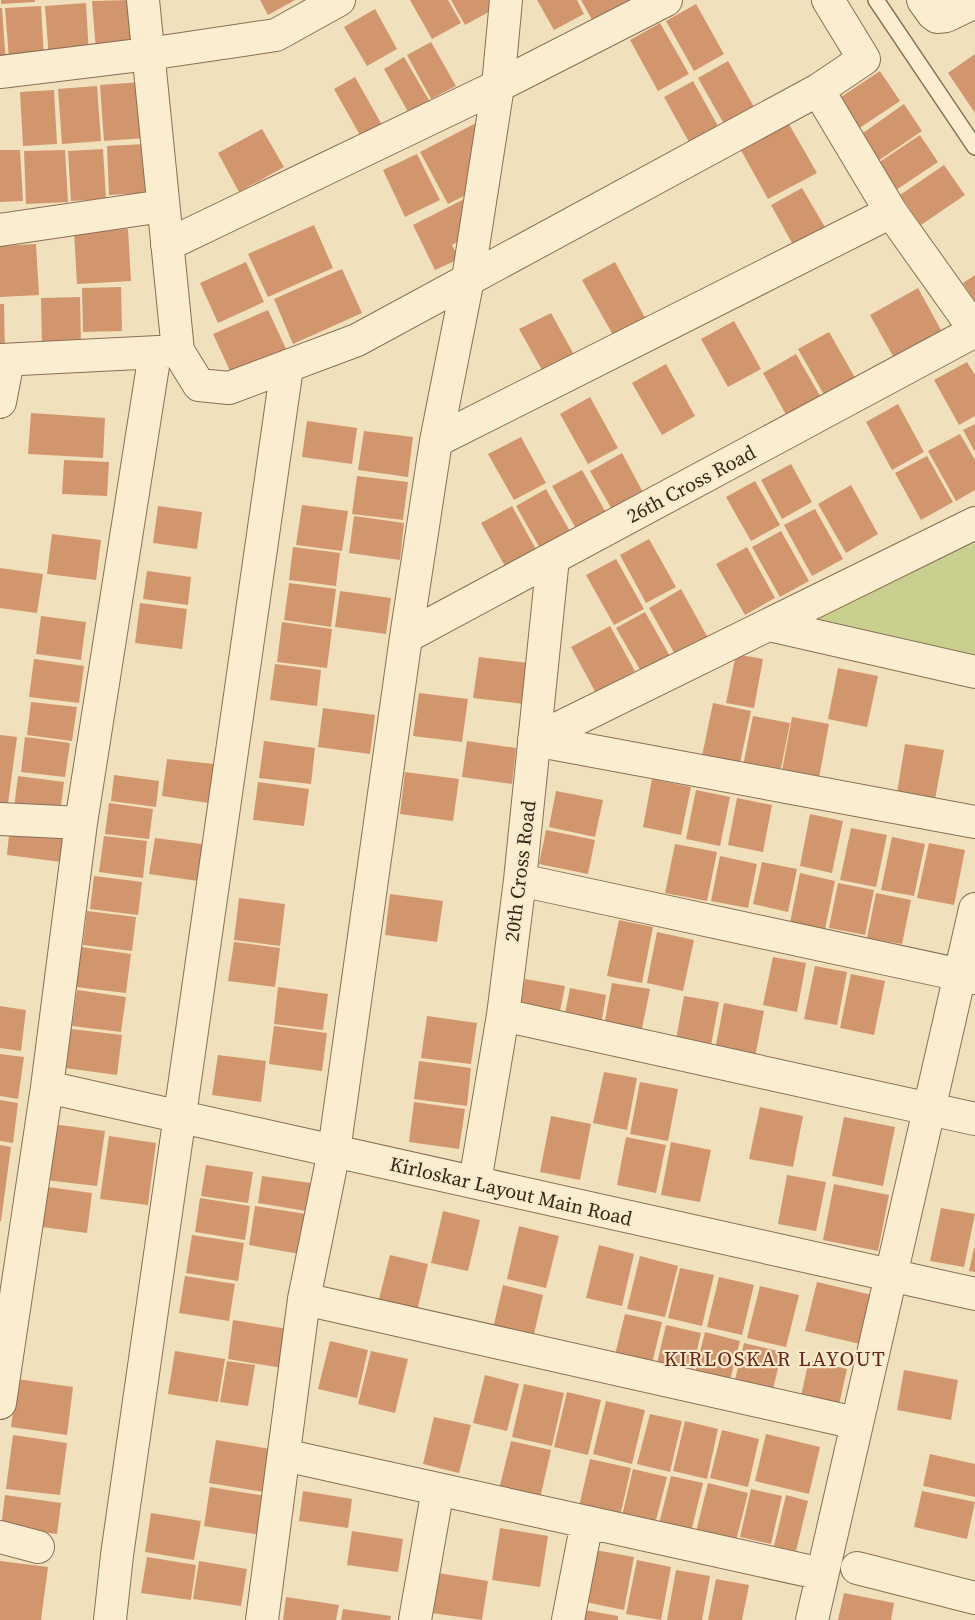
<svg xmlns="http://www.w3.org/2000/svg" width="975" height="1620" font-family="'Source Serif 4',serif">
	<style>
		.green { fill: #c9cf8f }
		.building { fill: #d2966f }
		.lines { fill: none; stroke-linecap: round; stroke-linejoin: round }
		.lane-casing { stroke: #896f54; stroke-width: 18 }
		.street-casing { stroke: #896f54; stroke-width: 34 }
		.lane { stroke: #fbedcf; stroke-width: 15 }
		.street { stroke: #fbedcf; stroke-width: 32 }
		.labels { text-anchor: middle; stroke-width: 4.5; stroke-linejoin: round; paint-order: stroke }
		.street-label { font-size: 20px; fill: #37281a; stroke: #f8eacc }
		.neighbourhood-label { font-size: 21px; letter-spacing: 1.5px; fill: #672617; stroke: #f8eacc }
	</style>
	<rect width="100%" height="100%" fill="#f1e0bc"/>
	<path class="green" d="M975 535V656L801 621Z"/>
	<path class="building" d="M1 0H35V2L1 4Z
		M130 0 134 48 96 51 92 1Z
		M260 0H295L268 15Z
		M410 0H448L461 23 432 39Z
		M451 0H494L498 7 465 25Z
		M537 0H577L584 14 554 30Z
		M581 0H630L633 4 595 25Z
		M86 3 89 55 49 58 45 6Z
		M696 4 724 54 694 71 666 21Z
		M41 6 44 58 9 60 5 8Z
		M0 8H2L6 63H0Z
		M375 9 397 49 367 66 344 27Z
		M660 23 689 74 658 91 630 40Z
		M431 42 456 86 431 99 407 55Z
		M975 54V113L948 73Z
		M404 57 433 107 412 119 384 69Z
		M728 61 754 107 724 124 698 78Z
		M880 71 900 101 858 129 838 99Z
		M355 77 382 125 361 137 334 89Z
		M693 81 718 126 689 142 664 97Z
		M141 82 145 138 104 141 100 85Z
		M97 86 101 141 62 144 58 89Z
		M54 90 57 144 23 146 20 92Z
		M904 104 922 131 878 161 860 135Z
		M786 119 817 173 768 199 738 145Z
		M480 121 478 189 448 204 420 152Z
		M262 129 284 167 239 192 218 153Z
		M920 135 938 162 896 190 878 163Z
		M145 144 147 193 109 195 107 146Z
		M103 149 106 199 71 201 68 151Z
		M0 150H20L23 201 0 202Z
		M65 150 68 202 26 204 24 151Z
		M417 154 440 200 405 217 383 170Z
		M944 165 965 195 921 225 900 195Z
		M802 188 829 234 797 252 771 205Z
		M472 195V234L452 245 459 259 435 270 413 225Z
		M314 225 333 268 268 297 248 254Z
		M128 229 131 281 77 284 74 231Z
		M36 244 39 295 0 297V246Z
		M246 262 264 302 218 323 200 283Z
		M615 262 649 325 617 342 582 280Z
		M342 269 362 313 293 344 274 299Z
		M975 275V301L963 283Z
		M121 287 122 331 83 332 82 288Z
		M918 288 946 339 898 365 870 315Z
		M80 297 81 345 42 346 41 298Z
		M0 304H4L5 355H0Z
		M268 310 287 351 232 375 213 334Z
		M551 313 578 362 547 379 519 329Z
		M734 321 761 369 728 387 701 339Z
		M829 332 858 383 827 400 798 349Z
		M796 354 823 401 789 420 763 373Z
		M967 362 975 375V416L959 425 934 380Z
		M666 364 695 416 662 435 632 383Z
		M590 397 618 448 588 464 560 414Z
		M898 404 924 452 892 470 866 422Z
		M31 413 105 418 103 458 28 454Z
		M307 421 357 428 352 464 302 457Z
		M975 424V452L963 430Z
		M364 431 413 437 408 477 358 470Z
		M960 434 975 460V490L956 501 928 451Z
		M521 437 546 483 514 500 488 454Z
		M622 453 646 498 615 515 590 471Z
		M927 456 953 502 921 520 895 473Z
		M64 460 109 462 107 496 62 494Z
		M791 464 812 502 782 519 761 480Z
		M582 470 609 518 579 534 552 486Z
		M357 476 408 482 403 520 352 514Z
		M755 481 780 525 751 541 726 497Z
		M851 485 878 534 846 553 818 504Z
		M546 489 571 533 541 550 516 506Z
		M302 505 348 511 342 551 296 545Z
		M158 506 202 512 197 549 153 543Z
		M512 506 537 551 506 568 481 523Z
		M815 509 843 559 812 576 784 525Z
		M354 516 404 523 400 560 349 553Z
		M781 531 809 581 780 597 752 547Z
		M52 534 101 540 96 580 47 574Z
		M649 539 676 587 646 603 620 555Z
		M293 547 340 553 336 586 289 580Z
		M747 547 775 598 745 615 716 564Z
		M616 559 644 609 614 625 586 575Z
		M0 568 43 574 37 613 0 608Z
		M147 571 191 577 188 605 143 599Z
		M289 583 336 589 331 627 284 620Z
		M681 589 708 638 676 656 649 608Z
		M340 591 391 598 386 634 335 627Z
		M140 603 187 609 182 649 135 643Z
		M645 612 671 658 642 673 616 628Z
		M41 616 86 622 81 660 36 654Z
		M282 622 332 629 327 668 277 662Z
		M610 626 635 671 596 693 571 647Z
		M736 654 763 659 754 708 726 703Z
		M479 657 529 663 524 704 473 698Z
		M34 659 84 666 79 703 29 697Z
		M275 664 321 670 317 706 270 700Z
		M838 668 878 676 867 727 828 719Z
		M419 693 468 699 462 742 413 736Z
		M31 702 77 707 72 741 27 735Z
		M713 703 751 711 740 763 702 756Z
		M323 708 375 715 370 754 318 747Z
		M753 716 790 723 780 773 743 766Z
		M792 717 829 724 819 778 782 771Z
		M0 735 17 737 7 811 0 810Z
		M25 737 70 743 65 777 21 772Z
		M264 741 315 748 311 784 259 778Z
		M467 741 516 748 512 784 462 777Z
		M905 744 944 750 934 805 896 799Z
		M167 759 214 764 209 803 162 796Z
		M405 772 459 779 453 821 400 814Z
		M114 775 159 781 156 807 111 801Z
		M18 776 64 782 60 814 14 808Z
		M652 779 691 787 681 835 643 827Z
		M258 782 309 789 304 826 253 820Z
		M696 790 730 797 720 846 686 839Z
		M556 791 603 800 595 837 549 827Z
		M737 798 772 805 763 852 728 845Z
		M109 803 153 809 149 839 105 834Z
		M810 814 843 821 832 873 800 866Z
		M10 825 64 832 61 862 7 855Z
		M851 828 887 835 876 887 840 880Z
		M546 830 595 840 588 874 539 864Z
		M104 836 147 841 143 878 99 872Z
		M892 837 925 844 914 896 881 890Z
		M155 838 202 844 198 881 149 874Z
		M929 843 965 850 954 905 917 898Z
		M675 844 717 852 707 901 665 893Z
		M720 856 757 864 748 908 711 901Z
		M762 862 797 869 788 912 753 904Z
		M800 873 835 881 825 929 790 923Z
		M94 876 142 882 138 915 90 909Z
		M838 883 874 890 865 935 829 928Z
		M876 893 911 900 902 944 867 938Z
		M390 894 443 901 437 942 385 935Z
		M239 898 285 904 280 946 234 940Z
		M87 911 136 917 132 951 83 945Z
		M619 920 653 927 642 983 607 976Z
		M657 932 694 940 683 991 647 983Z
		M234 942 280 948 275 987 228 981Z
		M81 947 131 954 126 993 76 987Z
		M773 957 806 963 797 1012 763 1005Z
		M815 966 847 972 837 1025 804 1019Z
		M851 974 885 981 874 1035 840 1028Z
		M525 979 565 986 558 1021 519 1014Z
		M612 983 650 989 640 1038 603 1031Z
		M278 987 328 994 323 1030 274 1024Z
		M570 988 606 995 600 1031 563 1024Z
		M77 990 126 997 121 1032 72 1026Z
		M684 996 719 1002 710 1051 675 1045Z
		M724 1003 764 1011 754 1062 714 1055Z
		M0 1006 26 1010 21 1051 0 1048Z
		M427 1016 477 1023 471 1064 421 1058Z
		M274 1026 327 1033 322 1071 269 1064Z
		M71 1029 122 1035 117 1075 65 1068Z
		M0 1054 24 1057 18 1099 0 1096Z
		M218 1055 266 1061 261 1102 212 1095Z
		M419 1061 471 1068 467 1106 414 1099Z
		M604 1072 637 1078 627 1130 593 1123Z
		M640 1082 678 1089 668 1141 630 1134Z
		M0 1100 18 1103 13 1143 0 1141Z
		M414 1102 465 1109 459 1149 409 1142Z
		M760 1107 803 1116 793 1167 749 1159Z
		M551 1116 591 1124 580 1180 540 1172Z
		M844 1117 895 1127 883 1186 832 1176Z
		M52 1124 105 1131 97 1186 45 1180Z
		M109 1136 156 1143 148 1205 100 1199Z
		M626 1137 666 1145 656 1193 617 1185Z
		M671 1142 711 1150 700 1202 661 1195Z
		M0 1145 11 1147 1 1221H0Z
		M206 1165 253 1172 248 1203 201 1196Z
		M787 1175 826 1182 816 1231 778 1224Z
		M262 1176 311 1183 306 1211 258 1203Z
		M834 1184 889 1195 878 1251 823 1240Z
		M48 1187 92 1193 87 1233 42 1227Z
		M200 1198 250 1206 245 1240 195 1232Z
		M255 1206 306 1214 300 1254 249 1245Z
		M941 1208 975 1214 964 1267 930 1261Z
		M443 1211 480 1220 468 1271 431 1263Z
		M519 1226 559 1236 546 1288 507 1279Z
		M192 1235 244 1243 238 1281 186 1273Z
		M599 1245 634 1254 622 1306 586 1298Z
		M974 1248H975V1272L969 1271Z
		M390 1255 428 1264 415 1320 376 1311Z
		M640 1256 678 1266 665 1317 627 1309Z
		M680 1268 714 1275 702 1326 668 1318Z
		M185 1276 235 1284 229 1321 179 1313Z
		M719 1277 754 1285 742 1335 707 1327Z
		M817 1282 876 1296 864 1345 805 1331Z
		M503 1285 543 1295 532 1343 492 1333Z
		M760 1286 799 1295 786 1347 747 1338Z
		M625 1314 662 1322 651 1368 614 1359Z
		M233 1320 288 1329 282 1368 228 1359Z
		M666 1325 701 1333 690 1380 655 1372Z
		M705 1332 740 1341 728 1388 693 1380Z
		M330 1341 368 1350 357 1398 318 1389Z
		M744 1343 782 1352 771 1397 733 1388Z
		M175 1351 225 1359 218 1402 168 1394Z
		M371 1351 408 1359 395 1413 358 1404Z
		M809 1360 847 1369 837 1414 799 1405Z
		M227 1361 255 1365 248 1406 220 1402Z
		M904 1370 958 1380 951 1420 897 1410Z
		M485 1375 519 1384 507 1431 473 1423Z
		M17 1379 73 1387 67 1435 11 1427Z
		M524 1384 564 1393 552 1446 512 1437Z
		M567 1392 601 1400 588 1455 554 1447Z
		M606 1401 645 1410 632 1464 593 1454Z
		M650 1414 682 1421 670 1472 637 1464Z
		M434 1417 471 1425 459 1473 423 1464Z
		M685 1421 718 1429 707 1479 673 1471Z
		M722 1430 759 1439 748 1487 710 1478Z
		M766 1434 820 1447 809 1494 755 1481Z
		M13 1435 67 1443 60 1495 6 1489Z
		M216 1440 271 1449 264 1492 209 1483Z
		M511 1441 551 1450 539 1503 498 1493Z
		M930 1454 975 1464V1497L923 1486Z
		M590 1459 631 1468 619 1521 578 1511Z
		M633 1469 667 1477 655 1524 622 1516Z
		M671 1476 703 1483 691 1532 659 1524Z
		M708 1483 748 1493 736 1541 696 1532Z
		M210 1487 266 1496 260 1535 204 1526Z
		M751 1489 782 1496 771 1544 740 1537Z
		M303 1491 352 1499 348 1528 299 1521Z
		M922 1491 975 1502 967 1539 914 1527Z
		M5 1495 61 1503 57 1534 1 1527Z
		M786 1495 808 1501 796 1551 774 1546Z
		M151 1513 201 1521 194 1560 145 1552Z
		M500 1528 548 1536 540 1587 492 1580Z
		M352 1531 403 1539 398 1572 347 1565Z
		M595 1550 634 1557 624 1610 585 1602Z
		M147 1557 196 1565 191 1600 141 1593Z
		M637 1560 671 1567 661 1620 626 1614Z
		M0 1561 48 1567 41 1620H0Z
		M199 1561 247 1569 241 1606 193 1599Z
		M676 1570 710 1576 702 1620H667Z
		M438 1573 488 1581 482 1620 431 1613Z
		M716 1579 749 1585 742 1620H708Z
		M844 1593 894 1603 891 1620H838Z
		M286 1597 339 1605 336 1620H283Z
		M343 1609 391 1616 390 1620H341Z
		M585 1610 618 1616V1620H583Z"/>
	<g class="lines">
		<g class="lane-casing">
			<path id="lane" d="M876 0 975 147"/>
		</g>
		<g class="street-casing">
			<path id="street" d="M143 0 178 351
				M923 0 933 14 937 17 946 16 975 2
				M0 72 148 54 276 35 339 0
				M818 90 891 212 975 330
				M0 230 163 206
				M167 245 498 86 666 0
				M0 360 178 351 199 385 229 388 357 340 818 90 864 59 828 0
				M0 402 8 360
				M436 441 468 279 498 86 506 0
				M769 625 975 672
				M406 637 975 331
				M534 740 975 523
				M534 740 975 822
				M0 819 81 823
				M520 880 975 978
				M503 1015 975 1119
				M47 1087 975 1294
				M475 1182 503 1015 520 880 553 558
				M304 1299 856 1423
				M0 1403 47 1087 81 823 155 353
				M284 1455 822 1574
				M0 1537 38 1547
				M857 1568 975 1598
				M110 1620 117 1555 287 367
				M262 1620 304 1299 334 1151 406 637 436 441 891 212
				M415 1620 438 1489
				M568 1620 587 1522
				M812 1620 975 909"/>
		</g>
		<use href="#lane" class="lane"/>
		<use href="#street" class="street"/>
	</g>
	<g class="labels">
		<g class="street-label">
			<text transform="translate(691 484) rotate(-28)" y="7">26th Cross Road</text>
			<text transform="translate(520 871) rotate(-83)" y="7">20th Cross Road</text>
			<text transform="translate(511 1191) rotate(13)" y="7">Kirloskar Layout Main Road</text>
		</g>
		<g class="neighbourhood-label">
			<text x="775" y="1366">KIRLOSKAR LAYOUT</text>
		</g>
	</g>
</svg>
